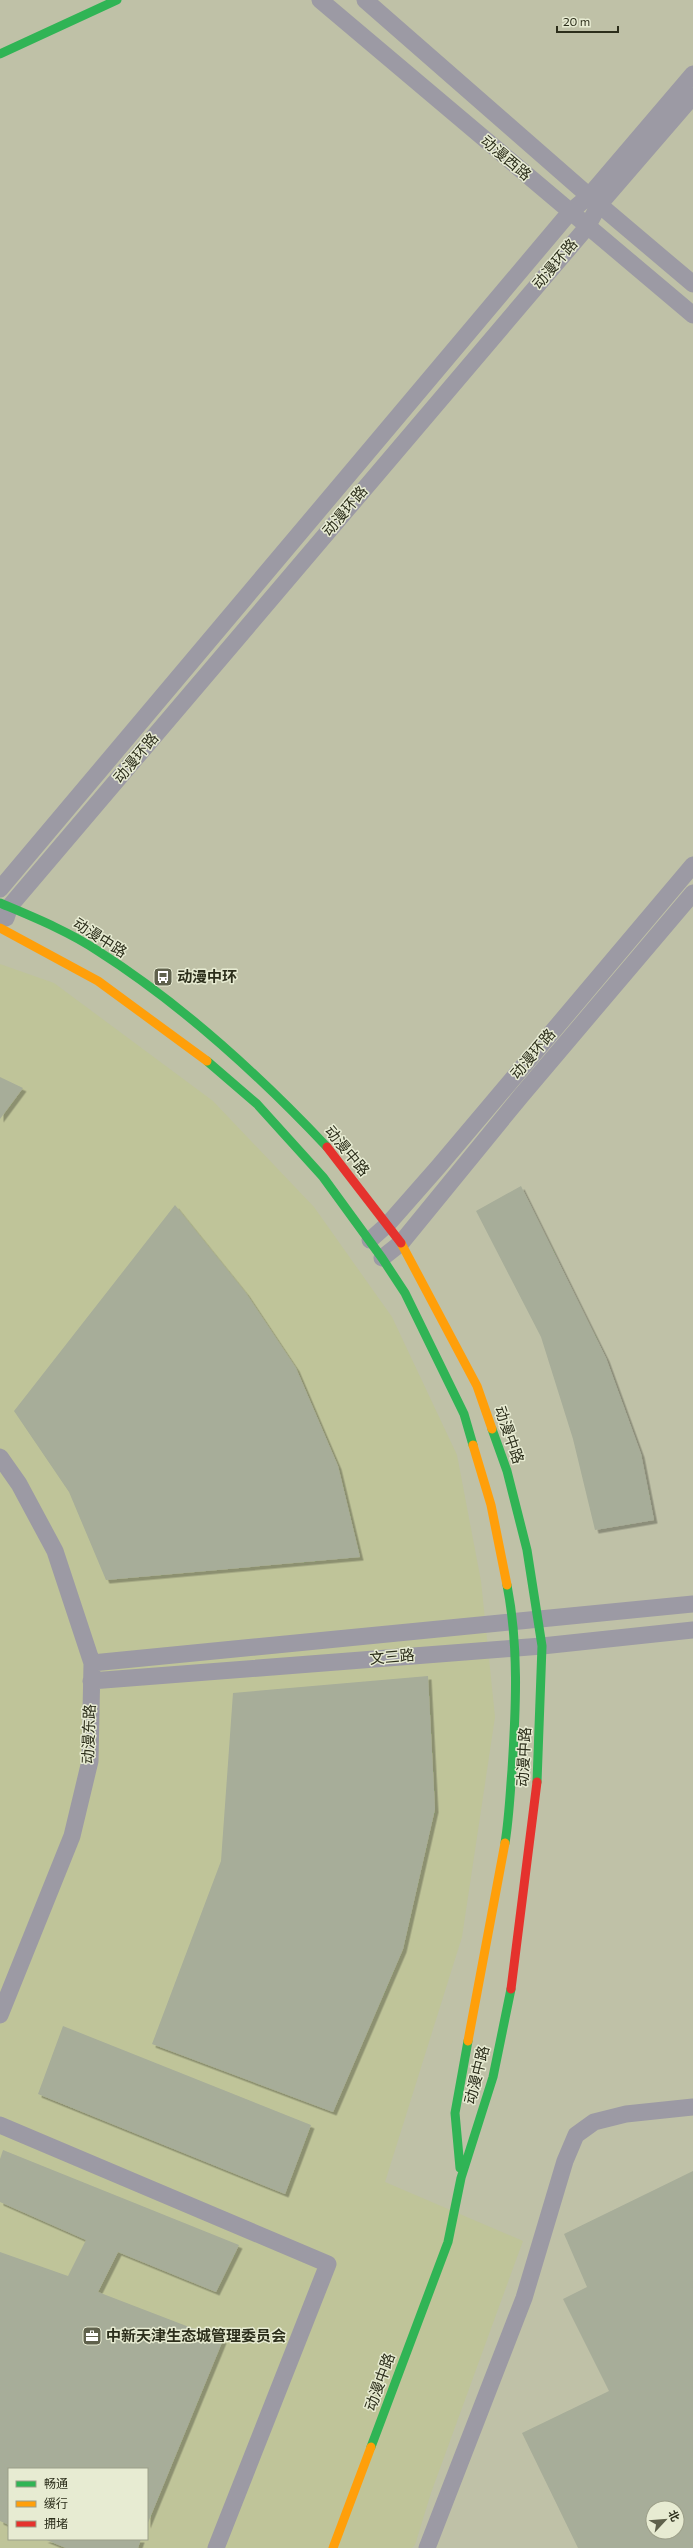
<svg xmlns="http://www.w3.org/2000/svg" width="693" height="2548" font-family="Commissioner,'Noto Sans SC',sans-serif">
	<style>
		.built { fill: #bfc499; fill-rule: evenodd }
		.building { fill: #a7ad99; fill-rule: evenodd; filter: url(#shadow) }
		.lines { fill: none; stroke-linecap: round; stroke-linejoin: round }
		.street { stroke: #9c9aa4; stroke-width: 17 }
		.fast { stroke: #30b455; stroke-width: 9 }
		.slow { stroke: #ff9f0a; stroke-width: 9 }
		.jam { stroke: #e5322d; stroke-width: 9 }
		.labels { text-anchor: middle; stroke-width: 3; stroke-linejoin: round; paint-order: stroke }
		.street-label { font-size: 15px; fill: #2c2e1b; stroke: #e7ebd2 }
		.poi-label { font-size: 15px; font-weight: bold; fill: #2c2e1b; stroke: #e7ebd2; text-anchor: start }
	</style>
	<defs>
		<filter id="shadow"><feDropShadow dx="3.5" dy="3.5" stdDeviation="0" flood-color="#0004"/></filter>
	</defs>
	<rect width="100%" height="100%" fill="#bfc1a7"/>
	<path class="built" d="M0 964 54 983 213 1101 314 1207 392 1317 457 1455 481 1581 495 1717 462 1937 385 2182 523 2241 431 2493 415 2545 412 2548H0ZM9 2469H147V2539H9Z"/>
	<path class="building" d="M0 1077 23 1088 0 1119Z
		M521 1186 606 1358 641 1454 654 1520 595 1530 573 1439 541 1337 476 1211Z
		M175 1205 246 1293 296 1368 338 1466 360 1557 106 1580 69 1492 14 1411Z
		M428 1676 435 1809 403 1949 333 2112 152 2044 221 1861 233 1693Z
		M63 2026 311 2125 285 2194 38 2094Z
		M3 2150 239 2245 216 2292 118 2252 98 2292 223 2340 147 2525V2469H9V2525L0 2521V2252L68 2276 86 2240 0 2202V2159Z
		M693 2171V2548H578L522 2433 609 2391 563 2299 587 2287 564 2234ZM653 2508H677V2532H653Z
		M44 2539H141L138 2548H66Z"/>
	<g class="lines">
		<path class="street" d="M320 0 693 315
			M365 0 589 196 693 284
			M0 889 570 212 589 196 693 74
			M6 918 10 906 587 227 599 205 693 96
			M370 1240 388 1224 439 1166 693 865
			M382 1258 401 1243 521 1096 693 893
			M0 1457 19 1484 55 1551 92 1663 90 1761 72 1836 0 2015
			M92 1663 693 1604
			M91 1681 542 1646 693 1630
			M0 2125 328 2264 216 2548
			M427 2548 524 2298 565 2161 576 2135 594 2122 626 2114 693 2107"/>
		<path class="fast" d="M0 54 117 0
			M0 903C33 917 68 931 98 951 183 1005 258 1074 327 1147
			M207 1061 257 1104 323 1177 382 1258 405 1293 464 1414 473 1445
			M492 1429 507 1471 527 1550 542 1646 537 1782
			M505 1843C509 1819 510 1794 512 1770 516 1708 519 1646 507 1585
			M460 2168 455 2113 468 2041
			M371 2447 448 2242 461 2178 493 2077 511 1989"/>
		<path class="slow" d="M0 928 98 981 207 1061
			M401 1243 477 1386 492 1429
			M473 1445 491 1505 507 1585
			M468 2041 505 1843
			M333 2548 371 2447"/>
		<path class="jam" d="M327 1147 401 1243
			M511 1989 537 1782"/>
	</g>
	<defs>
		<g id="bus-square" transform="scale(1)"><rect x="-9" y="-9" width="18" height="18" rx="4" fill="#5f614c" stroke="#e7ebd2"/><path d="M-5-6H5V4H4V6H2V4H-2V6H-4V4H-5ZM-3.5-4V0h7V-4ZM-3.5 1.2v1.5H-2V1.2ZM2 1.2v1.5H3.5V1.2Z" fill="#fff"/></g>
		<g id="office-square" transform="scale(1)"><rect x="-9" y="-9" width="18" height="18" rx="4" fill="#5f614c" stroke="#e7ebd2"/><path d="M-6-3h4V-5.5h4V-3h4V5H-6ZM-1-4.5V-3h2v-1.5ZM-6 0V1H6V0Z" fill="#fff"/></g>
	</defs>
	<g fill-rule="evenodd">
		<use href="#bus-square" x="163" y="977"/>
		<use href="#office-square" x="92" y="2336"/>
	</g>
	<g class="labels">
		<g class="street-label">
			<text transform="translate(506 158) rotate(40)" y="5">动漫西路</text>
			<text transform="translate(555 264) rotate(-50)" y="5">动漫环路</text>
			<text transform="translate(345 511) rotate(-50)" y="5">动漫环路</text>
			<text transform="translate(136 758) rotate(-50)" y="5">动漫环路</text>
			<text transform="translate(100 938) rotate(32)" y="5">动漫中路</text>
			<text transform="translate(533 1054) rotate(-50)" y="5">动漫环路</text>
			<text transform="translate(347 1151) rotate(50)" y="5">动漫中路</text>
			<text transform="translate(509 1435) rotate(71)" y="5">动漫中路</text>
			<text transform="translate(392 1657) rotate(-5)" y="5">文三路</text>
			<text transform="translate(89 1734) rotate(-88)" y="5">动漫东路</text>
			<text transform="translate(524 1757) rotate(-87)" y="5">动漫中路</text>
			<text transform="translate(477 2075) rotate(-76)" y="5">动漫中路</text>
			<text transform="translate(380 2382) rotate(-70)" y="5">动漫中路</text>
		</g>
		<g class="poi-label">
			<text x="177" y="982">动漫中环</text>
			<text x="106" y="2341">中新天津生态城管理委员会</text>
		</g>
	</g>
	<rect x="8" y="2468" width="140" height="72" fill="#e7ebd2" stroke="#9c9f89"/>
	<rect x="16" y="2481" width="20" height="6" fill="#30b455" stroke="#9c9f89"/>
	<text x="44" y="2488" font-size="12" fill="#2c2e1b">畅通</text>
	<rect x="16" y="2501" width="20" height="6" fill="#ff9f0a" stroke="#9c9f89"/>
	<text x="44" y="2508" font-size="12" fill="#2c2e1b">缓行</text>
	<rect x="16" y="2521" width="20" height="6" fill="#e5322d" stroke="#9c9f89"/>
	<text x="44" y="2528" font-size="12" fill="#2c2e1b">拥堵</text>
	<g transform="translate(665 2520) rotate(64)"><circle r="19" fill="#e7ebd2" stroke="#9c9f89"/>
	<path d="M0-3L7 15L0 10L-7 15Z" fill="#5f614c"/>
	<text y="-6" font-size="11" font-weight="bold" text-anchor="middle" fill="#2c2e1b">北</text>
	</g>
	<path d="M557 26v6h61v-6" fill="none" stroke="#2c2e1b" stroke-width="2"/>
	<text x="563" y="26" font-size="12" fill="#2c2e1b" stroke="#e7ebd2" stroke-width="3" paint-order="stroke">20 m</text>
</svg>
